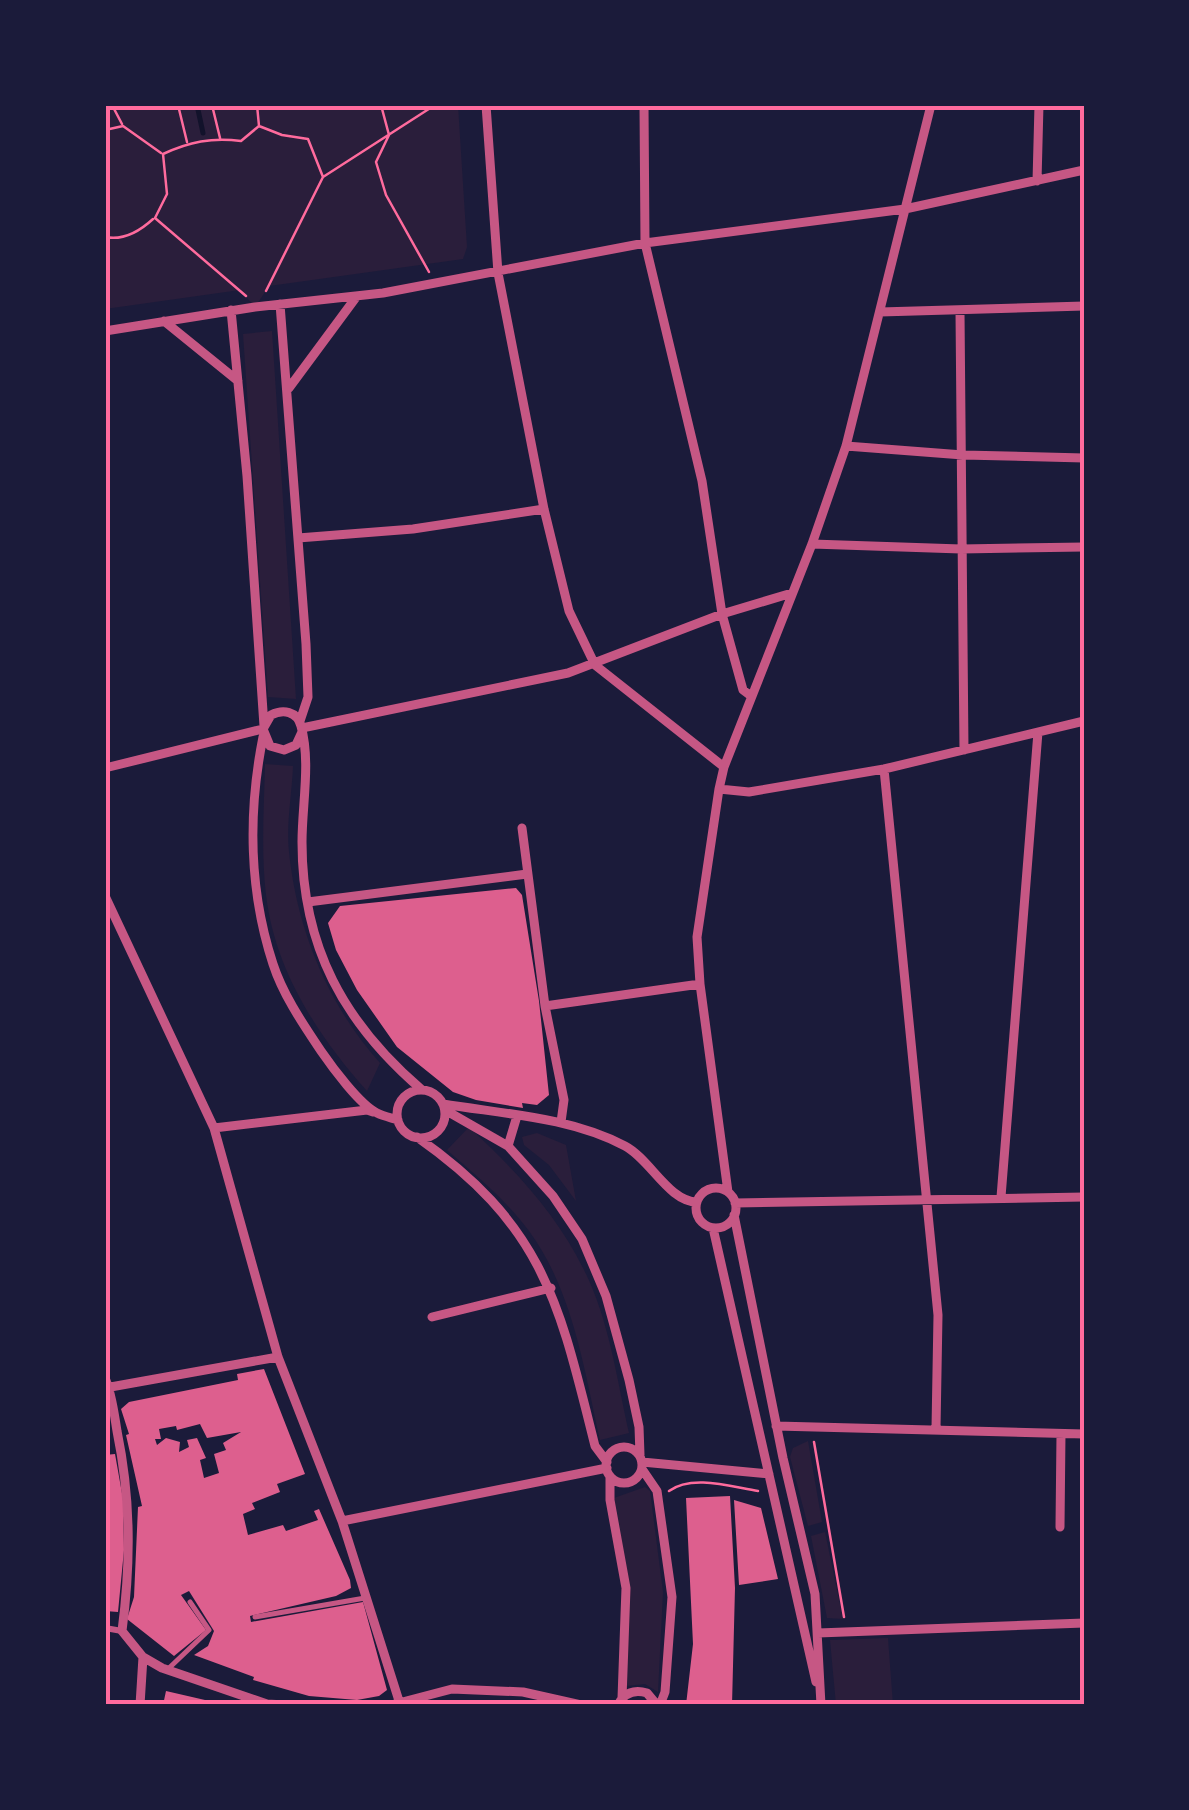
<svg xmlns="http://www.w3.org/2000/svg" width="1189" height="1810" font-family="'Noto Sans',sans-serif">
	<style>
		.green { fill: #2a1e3b }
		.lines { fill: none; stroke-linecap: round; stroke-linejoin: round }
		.stream { stroke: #12122b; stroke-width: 5 }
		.building { fill: #dd5f8e; fill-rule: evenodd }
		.path { stroke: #ff6b9d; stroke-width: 2.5 }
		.service { stroke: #c65784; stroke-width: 5 }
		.pedestrian { stroke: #c65784; stroke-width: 6 }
		.minor { stroke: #c65784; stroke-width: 9 }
		.neatline { fill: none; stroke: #ff6b9d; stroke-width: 4 }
	</style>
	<rect width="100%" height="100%" fill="#1b1b3a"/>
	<path class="green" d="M105 105H458L467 247 463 259 269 286 255 307 240 290 105 309Z
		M272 331 296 699 268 697 243 334Z
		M265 764 293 766C292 794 286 824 289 852 297 930 328 1005 380 1063L367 1091C318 1036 275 971 266 895 261 852 264 808 265 764Z
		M469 1127C515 1170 556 1213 584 1270 609 1319 617 1380 629 1433L600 1440C584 1369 573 1291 529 1231 506 1200 477 1176 447 1150Z
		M537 1133 566 1145 576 1201 549 1165 524 1145 522 1137Z
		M808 1441 822 1522 808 1526 790 1457 793 1448Z
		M645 1487 650 1491 663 1592 658 1692 645 1684 626 1686C630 1621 628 1561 614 1498Z
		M825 1532 843 1619 827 1618 811 1536Z
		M888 1638 893 1705H836L830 1640Z"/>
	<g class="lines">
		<path class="stream" d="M197 105 203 133"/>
	</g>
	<path class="building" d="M516 888 522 895 539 1001 549 1095 537 1105 522 1103 523 1108 476 1100 453 1092 397 1047 357 990 336 950 328 923 340 906Z
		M264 1369 305 1474 277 1484 280 1492 252 1503 255 1509 243 1514 248 1535 283 1525 286 1531 318 1520 314 1511 319 1509 350 1580 351 1588 336 1596 250 1616 251 1622 363 1602 387 1690 379 1696 357 1700 309 1696 253 1680 254 1677 194 1655 208 1646 214 1631 189 1591 181 1595 206 1630 174 1656 127 1619 134 1597 138 1507 142 1506 126 1435 129 1434 121 1409 129 1402 238 1380 237 1374ZM200 1424 207 1438 241 1432 223 1443 226 1450 214 1454 219 1473 204 1478 200 1460 206 1458 197 1438 187 1440 189 1447 179 1452 180 1442 166 1438 157 1445 155 1439H161L159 1429 176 1426 177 1430Z
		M115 1454 123 1499 124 1550 118 1612 105 1611V1455Z
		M730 1496 735 1588 732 1705H686L693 1644 686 1498Z
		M734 1500 761 1508 778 1579 739 1585Z
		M166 1691 218 1703 217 1705H163Z"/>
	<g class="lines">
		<path class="path" d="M112 105 122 124
			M178 105 187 142
			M212 105 220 138
			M381 105 389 135 376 162 386 195 429 272
			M259 126 282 135 308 139 323 177 266 291
			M105 130 123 126 161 153
			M323 177 435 105
			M105 237C124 241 140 231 153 219
			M246 296 155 218 167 194 163 154C189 142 212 137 241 141L259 126 257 105
			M814 1442 844 1617
			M669 1491C692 1474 732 1487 758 1491"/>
		<path class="service" d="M255 1617 365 1598
			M168 1669 209 1630 190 1602"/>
		<path class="pedestrian" d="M105 1628 122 1631"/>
		<path class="minor" d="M486 105 498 273 544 509 569 611 595 665 724 767
			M644 105 645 243 702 481 722 614 743 690 751 696
			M1037 181 1039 105
			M280 304 306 644 308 697 300 721
			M231 310 247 476 264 726
			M880 312 1084 306
			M960 312 964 750
			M164 321 238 381
			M105 331 255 307 383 293 645 243 905 209 1084 170
			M289 388 357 296
			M846 446 963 455 1084 458
			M298 538 413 529 544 509
			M812 544 961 549 1084 547
			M302 728 568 673 722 614 792 593
			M302 732 296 745 284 750 270 746 263 729 271 715C283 709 297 711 301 726 311 762 302 805 302 842 302 947 344 1023 422 1090
			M263 737C248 812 249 891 273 964 283 995 303 1024 321 1051 332 1067 360 1105 377 1113 383 1116 392 1118 398 1120
			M105 768 263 729
			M884 769 938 1315 936 1428
			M719 789 749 792 884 769 1084 721
			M522 828 545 1006 564 1100 561 1122
			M105 896 214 1128 278 1357 342 1521 400 1704
			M308 902 527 874
			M545 1006 700 984
			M397 1114a24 24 0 1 1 48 0a24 24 0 1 1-48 0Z
			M443 1104C504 1114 570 1117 625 1146 650 1159 669 1202 697 1202
			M445 1110 508 1146 553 1196 582 1239 606 1296 629 1380 639 1427 640 1455
			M214 1128 367 1110 373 1112
			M417 1137C545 1227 559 1303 595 1446L607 1462
			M508 1146 517 1116
			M696 1208a20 20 0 1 1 40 0a20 20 0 1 1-40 0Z
			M728 1192 700 984 697 937 719 789 724 767 812 544 846 446 931 105
			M1001 1197 1038 732
			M735 1203 1084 1197
			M734 1215 783 1458 815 1594 821 1705
			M713 1228 816 1682
			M432 1317 551 1288
			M105 1378C112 1394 114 1413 117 1431 131 1499 131 1562 122 1631L143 1657 140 1705
			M105 1388 278 1357
			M776 1426 1084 1434
			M606 1465a18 18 0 1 1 36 0a18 18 0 1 1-36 0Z
			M642 1462 769 1474
			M642 1469 657 1491 672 1597 665 1692 660 1705
			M610 1476V1500L626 1588 622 1698
			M342 1521 607 1468
			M1060 1527 1061 1434
			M818 1633 1084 1623
			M143 1657 162 1668 267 1704 285 1705
			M391 1705 452 1689 523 1692 581 1705
			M618 1705C624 1693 634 1689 647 1693L657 1705"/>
	</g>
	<rect width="1189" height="1810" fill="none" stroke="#1b1b3a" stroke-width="215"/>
	<rect x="108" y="108" width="974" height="1594" class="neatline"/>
</svg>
